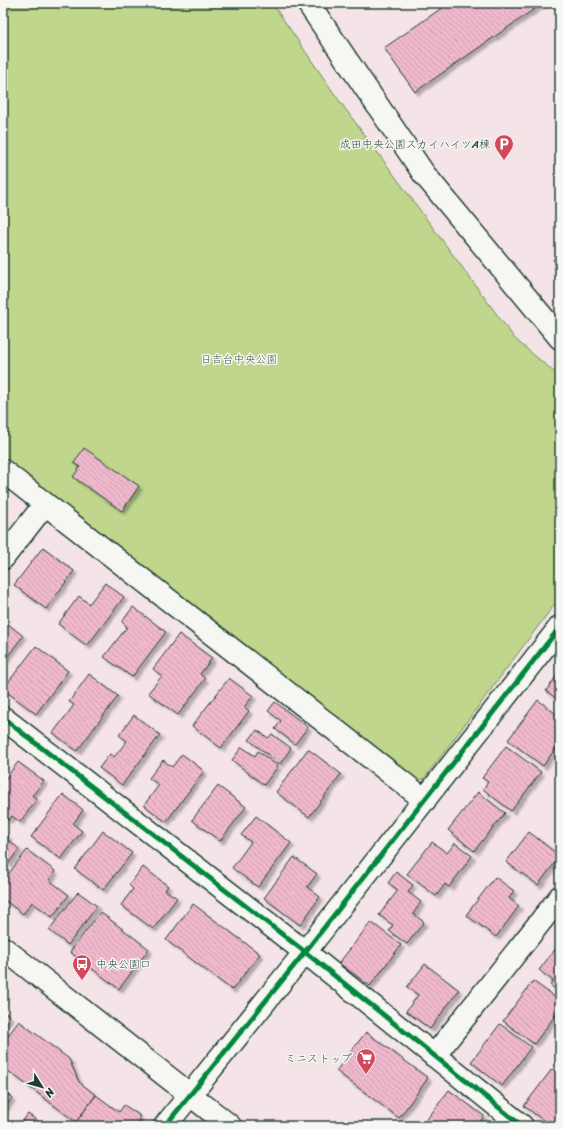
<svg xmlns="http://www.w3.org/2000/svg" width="563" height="1129" font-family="Sriracha,'Klee One',sans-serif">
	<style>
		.park { fill: #bfd68c; stroke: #6f8a60 }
		.building { fill: url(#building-back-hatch); stroke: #1f3d34; filter: url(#shadow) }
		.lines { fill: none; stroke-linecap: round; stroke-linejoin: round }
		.street-casing { stroke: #1f3d34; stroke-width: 25 }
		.secondary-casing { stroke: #1f3d34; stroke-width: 25 }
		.street { stroke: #f6f6f2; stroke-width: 22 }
		.secondary { stroke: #f6f6f2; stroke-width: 22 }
		.cycleway-casing { stroke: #f6f6f2; stroke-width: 8 }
		.cycleway { stroke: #00873e; stroke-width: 5 }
		.labels { text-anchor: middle; stroke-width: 3; stroke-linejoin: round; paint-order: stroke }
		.poi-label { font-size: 11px; fill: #1f3d34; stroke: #f6f6f2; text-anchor: end }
		.park-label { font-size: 11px; fill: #3f5c46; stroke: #f6f6f2 }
	</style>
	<defs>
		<pattern id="building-back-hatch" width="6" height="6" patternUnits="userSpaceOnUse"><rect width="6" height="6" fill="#f0b8cd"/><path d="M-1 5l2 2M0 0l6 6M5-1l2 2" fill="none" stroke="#cd9fb1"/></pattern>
		<filter id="shadow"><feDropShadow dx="3.5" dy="3.5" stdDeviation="1" flood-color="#0004"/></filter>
	</defs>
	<rect width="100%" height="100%" fill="#f4e3e7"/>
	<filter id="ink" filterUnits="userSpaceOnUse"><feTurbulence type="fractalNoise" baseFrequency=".025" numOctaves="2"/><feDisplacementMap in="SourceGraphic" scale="8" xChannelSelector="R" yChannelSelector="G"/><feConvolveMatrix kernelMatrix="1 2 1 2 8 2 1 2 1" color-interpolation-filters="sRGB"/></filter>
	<g filter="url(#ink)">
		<path class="park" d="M3 3H272L338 99 515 339 560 377V597L424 779 409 781 3 474Z"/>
		<path class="building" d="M449 3H543L415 92 384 48Z
			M560 251V265L553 260Z
			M84 448 139 486 122 511 73 477 80 467 74 463Z
			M43 547 74 571 46 609 14 585Z
			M105 583 124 597 87 646 58 624 79 596 89 604Z
			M133 607 166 632 132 677 104 657 127 627 122 622Z
			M3 620 23 636 3 662Z
			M179 634 212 658 200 674 205 679 178 715 148 693 162 676 153 669Z
			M36 646 68 671 36 714 3 689Z
			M560 671V701L546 691Z
			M89 674 118 696 77 751 53 733 74 705 69 702Z
			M229 678 253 696 244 707 249 711 221 748 192 726Z
			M538 700 560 717V742L543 766 508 740Z
			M275 702 308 727 295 744 275 729 281 721 268 711Z
			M134 715 160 735 122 785 99 768 110 754 114 757 127 741 119 735Z
			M257 730 268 738 272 734 291 748 280 764 249 740Z
			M506 746 541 772 511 811 483 789 488 782 482 778Z
			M242 747 255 756 258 751 278 766 264 785 232 760Z
			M308 749 341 774 309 817 276 792Z
			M182 754 204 771 166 822 144 805 159 785 149 778 163 760 172 767Z
			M18 762 44 781 32 796 37 799 20 822 12 816 8 820 3 816V782Z
			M218 786 246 807 220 841 192 820Z
			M478 792 505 813 474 851 448 830Z
			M63 794 83 810 73 824 82 831 61 859 31 837Z
			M256 816 291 843 258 887 232 868 251 842 241 835Z
			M103 831 132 853 103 890 75 869Z
			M529 832 560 856 538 885 506 862Z
			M3 833 9 837 7 839 19 849 8 864 3 860Z
			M432 842 447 853 455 843 472 856 449 887 445 884 436 896 407 874Z
			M27 850 55 871 49 880 69 895 52 917 32 902 23 914 3 899V881Z
			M294 857 317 874 307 887 320 897 300 925 264 898Z
			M143 867 168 886 165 890 177 898 153 929 121 905 133 889 129 885Z
			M396 872 413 885 408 892 421 902 413 914 424 922 407 944 389 931 393 925 379 915 398 890 388 883Z
			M495 877 514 891 509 898 519 906 496 937 466 915Z
			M78 892 97 906 68 945 49 930Z
			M193 904 260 954 232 990 166 940Z
			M100 912 149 949 119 989 70 952Z
			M371 922 401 945 370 986 339 963Z
			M560 943V993L550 985 553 981 539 970Z
			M425 964 459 990 430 1029 406 1011 418 995 407 987Z
			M533 981 560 1001V1009L534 1044 503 1021Z
			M3 1011 10 1016 3 1026Z
			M19 1021 69 1059 79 1082 96 1095 76 1122 3 1067V1042Z
			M500 1024 531 1047 502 1086 471 1062Z
			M366 1032 428 1078 399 1118 336 1071Z
			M560 1055V1067L555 1063Z
			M552 1069 560 1074V1122L557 1126H551L524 1106Z
			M449 1090 484 1116 477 1126H422Z
			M3 1091 12 1098 3 1110Z
			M96 1095 119 1112 124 1105 139 1115 140 1126H81L76 1122Z
			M28 1114 45 1126H19Z"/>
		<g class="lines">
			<g class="street-casing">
				<path id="street" d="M308 3 424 174 560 338
					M3 471 425 800
					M3 558 45 504
					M3 718 305 952 522 1126
					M434 1056 560 897
					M165 1126 305 952 560 627"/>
			</g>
			<g class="secondary-casing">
				<path id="secondary" d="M3 948 230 1126"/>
			</g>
			<use href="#street" class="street"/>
			<use href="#secondary" class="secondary"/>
			<g class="cycleway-casing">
				<path id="cycleway" d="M3 718 305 952 522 1126
					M165 1126 305 952 560 627"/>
			</g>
			<use href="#cycleway" class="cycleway"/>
		</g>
	</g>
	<defs>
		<g id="parking-pin" transform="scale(1)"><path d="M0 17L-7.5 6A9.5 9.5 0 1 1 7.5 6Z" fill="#d1495b" stroke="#f6f6f2"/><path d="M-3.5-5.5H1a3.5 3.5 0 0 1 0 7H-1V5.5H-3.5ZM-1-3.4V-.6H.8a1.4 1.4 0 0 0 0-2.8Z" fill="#fff"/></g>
		<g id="bus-pin" transform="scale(1)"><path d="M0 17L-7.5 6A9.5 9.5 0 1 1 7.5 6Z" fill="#d1495b" stroke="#f6f6f2"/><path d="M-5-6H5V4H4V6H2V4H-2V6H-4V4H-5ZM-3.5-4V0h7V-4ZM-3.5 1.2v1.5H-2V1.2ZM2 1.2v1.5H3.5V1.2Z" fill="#fff"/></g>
		<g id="supermarket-pin" transform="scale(1)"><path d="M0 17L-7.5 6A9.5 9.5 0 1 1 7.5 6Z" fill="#d1495b" stroke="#f6f6f2"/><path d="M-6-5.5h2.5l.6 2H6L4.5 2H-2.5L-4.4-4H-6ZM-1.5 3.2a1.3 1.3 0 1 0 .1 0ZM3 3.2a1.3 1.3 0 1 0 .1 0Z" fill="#fff"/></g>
	</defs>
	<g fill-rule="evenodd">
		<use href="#parking-pin" x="504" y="144"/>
		<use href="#bus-pin" x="82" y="964"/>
		<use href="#supermarket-pin" x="366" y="1058"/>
	</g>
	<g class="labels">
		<g class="poi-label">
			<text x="490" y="148">成田中央公園スカイハイツA棟</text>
			<text x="96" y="968" text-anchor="start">中央公園口</text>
			<text x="352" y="1062">ミニストップ</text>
		</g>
		<g class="park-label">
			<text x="239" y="363">日吉台中央公園</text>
		</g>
	</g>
	<rect width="563" height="1129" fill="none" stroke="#f6f6f2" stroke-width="16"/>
	<rect x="8" y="8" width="547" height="1113" fill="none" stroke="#1f3d34" stroke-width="1.5" filter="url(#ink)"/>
	<g transform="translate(42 1087) rotate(127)" stroke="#f6f6f2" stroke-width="3" paint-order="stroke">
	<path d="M0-3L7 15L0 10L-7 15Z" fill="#1f3d34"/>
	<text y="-6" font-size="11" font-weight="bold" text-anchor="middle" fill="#1f3d34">N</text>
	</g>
</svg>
